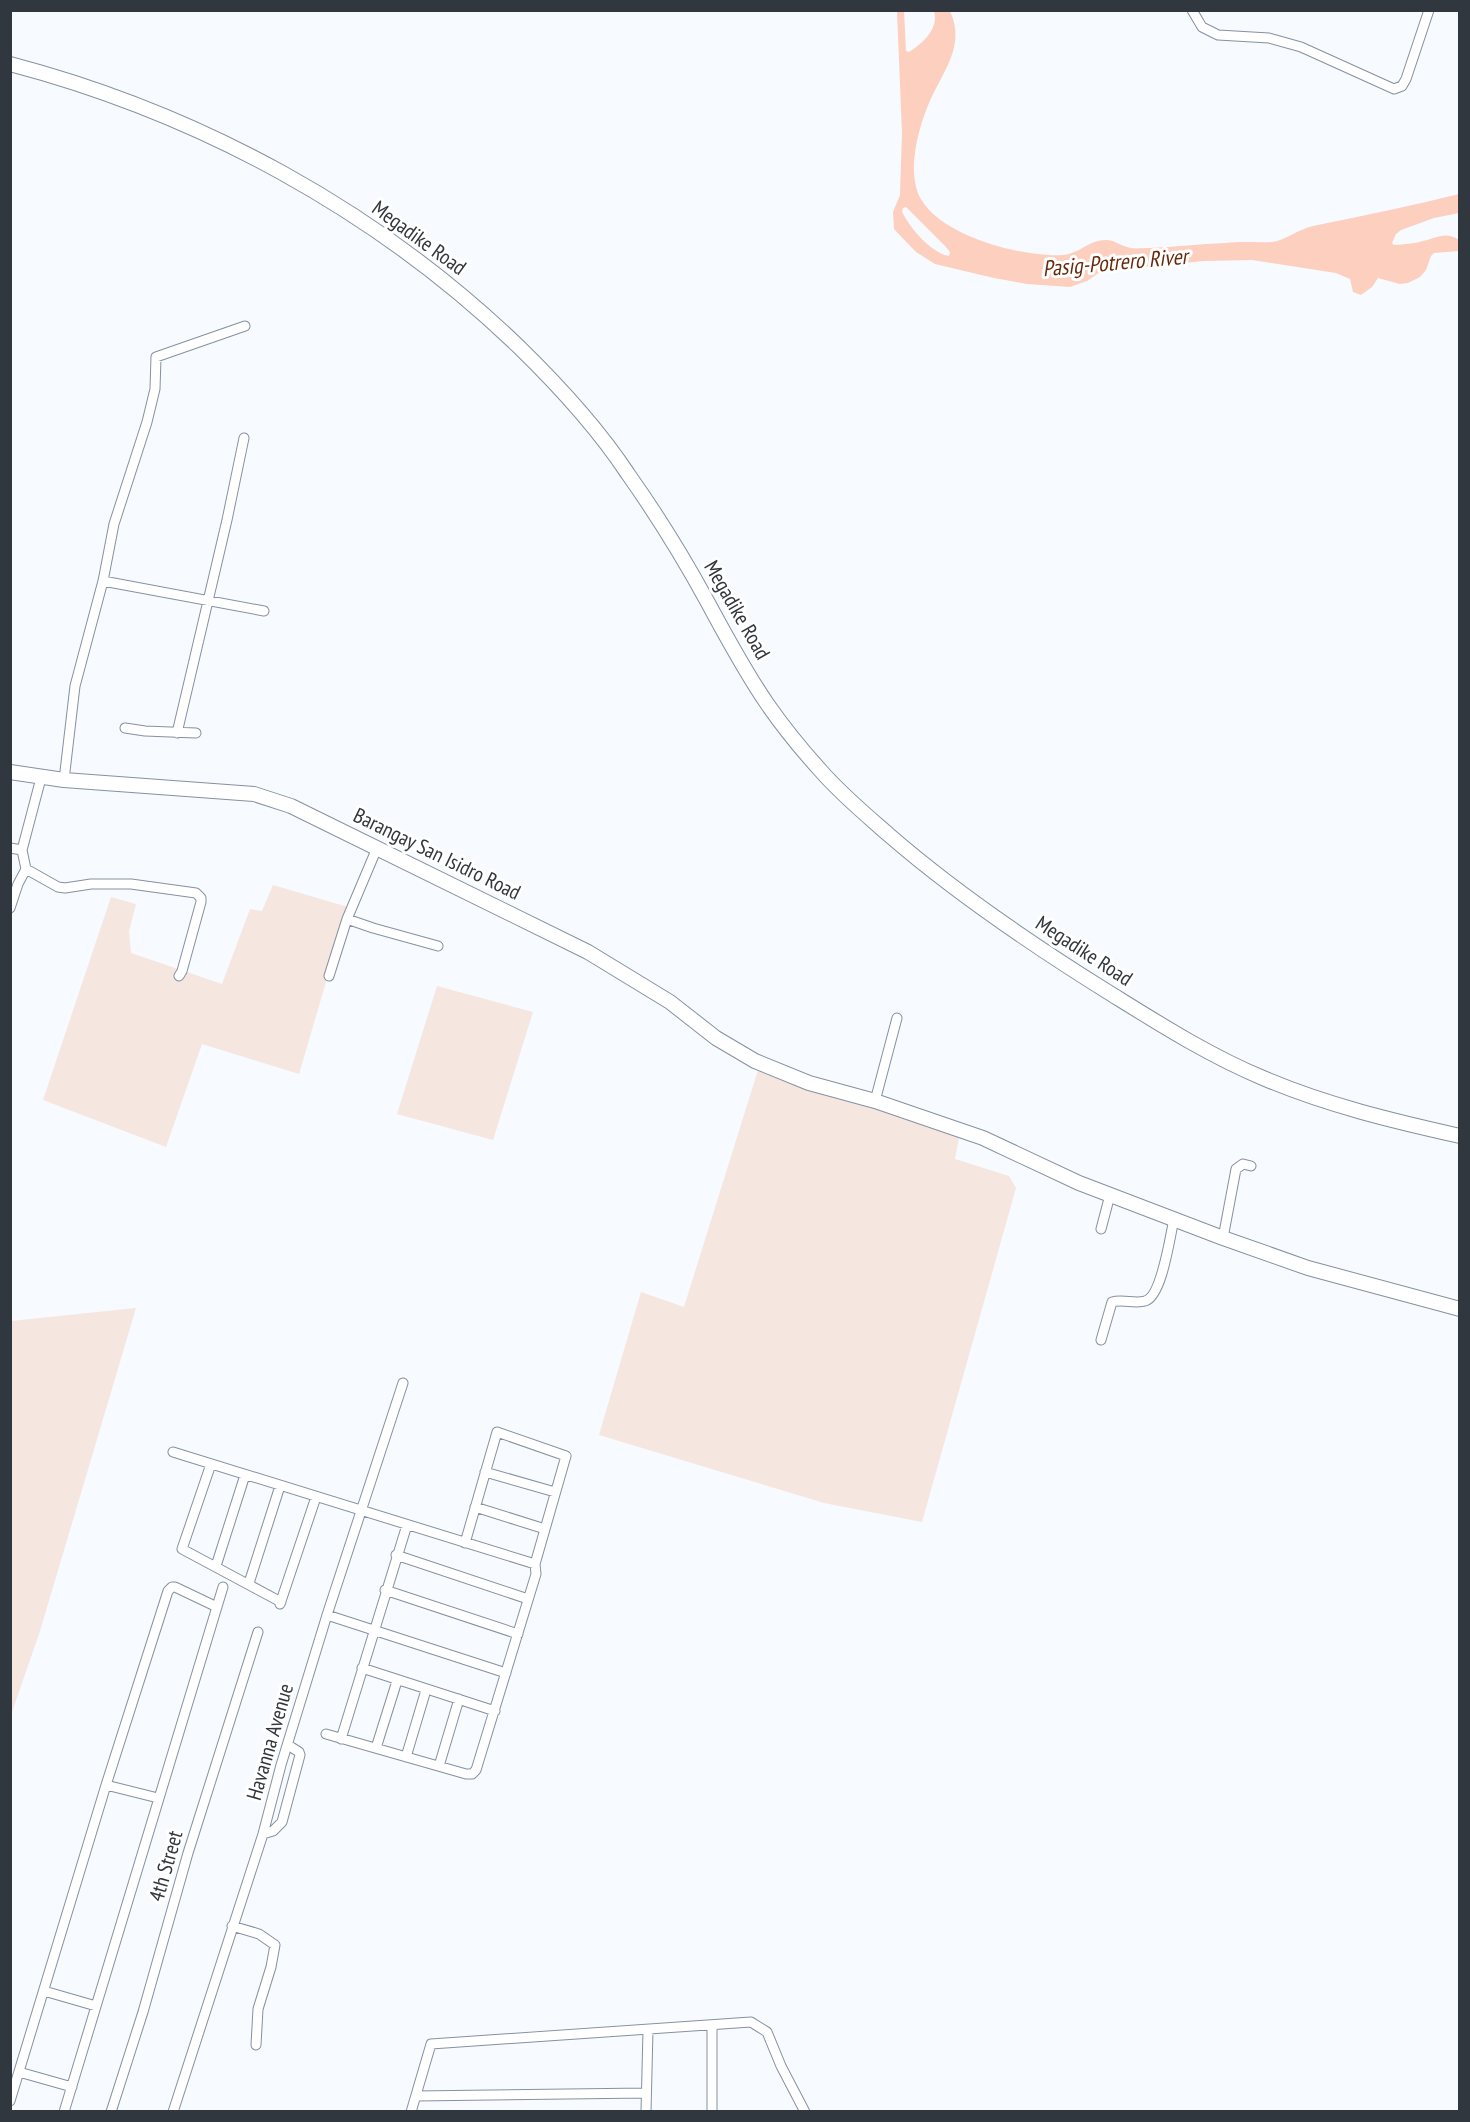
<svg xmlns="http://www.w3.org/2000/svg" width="1470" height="2122" font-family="'PT Sans Narrow',sans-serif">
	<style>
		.green { fill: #f5e6e0 }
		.water { fill: #fccfbe; fill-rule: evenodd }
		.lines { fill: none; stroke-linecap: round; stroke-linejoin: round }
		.street-casing { stroke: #8591a2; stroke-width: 11 }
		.secondary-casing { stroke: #8591a2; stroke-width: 16 }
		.street { stroke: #fff; stroke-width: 9 }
		.secondary { stroke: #fff; stroke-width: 14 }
		.labels { text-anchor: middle; stroke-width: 6; stroke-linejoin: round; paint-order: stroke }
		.street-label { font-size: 21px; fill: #31373e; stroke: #fff }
		.water-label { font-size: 22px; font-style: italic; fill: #68290c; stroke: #fff }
	</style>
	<rect width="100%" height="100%" fill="#f7fafe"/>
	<path class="green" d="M273 885 348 907 299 1074 202 1044 166 1147 43 1100 111 897 136 904 129 931 131 953 222 984 250 909 262 911Z
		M437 986 533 1012 493 1140 397 1114Z
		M758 1070 960 1133 955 1159 1009 1176 1016 1188 922 1522 824 1503 599 1435 641 1292 684 1307Z
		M136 1308 40 1631 11 1715V1321Z"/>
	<path class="water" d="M897 11H904L906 51 909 52C923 43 939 29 934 11H950C967 48 940 74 927 108 918 131 910 162 916 187 927 234 1022 258 1064 255 1080 253 1089 240 1106 240 1115 240 1122 247 1131 248 1137 249 1144 248 1149 248 1175 247 1200 244 1226 243 1241 241 1257 243 1272 242 1284 241 1299 229 1313 226 1362 216 1411 206 1459 194V213L1434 218 1401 230 1396 234 1392 243 1394 245C1404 244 1414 244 1423 241 1438 238 1445 231 1459 240V251L1434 253 1431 256 1426 270 1420 277 1408 283 1400 284 1378 278 1372 287 1361 295 1353 292 1350 279 1336 273 1252 260 1203 261 1100 272 1087 281 1070 287 1027 284 994 278 935 264 916 252 894 229 893 212 900 195 902 133ZM906 207 945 246 950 252 949 256C931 253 910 228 902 212L903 208Z"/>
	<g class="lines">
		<g class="street-casing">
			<path id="street" d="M1192 10 1202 27 1218 35 1269 38 1301 47 1394 89 1402 86 1406 79 1429 10
				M103 581 264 611
				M125 728 145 731 196 733
				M177 733 227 520 244 438
				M64 780 75 686 103 581 114 524 147 422 155 389 156 357 245 326
				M10 848 22 850
				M26 869 58 887 65 888 91 884H131L196 893 201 898V902L182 971 179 976
				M10 908 18 884 26 869 22 850 41 778
				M347 919 373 928 438 946
				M329 976 347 919 377 848
				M875 1101 897 1018
				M1101 1229 1110 1195
				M1223 1238 1236 1169 1243 1164 1251 1166
				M1101 1340 1112 1302C1123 1299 1135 1304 1145 1301 1162 1297 1170 1236 1174 1219
				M173 1452 535 1564
				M211 1464 182 1549 281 1602
				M485 1472 555 1492
				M475 1507 545 1529
				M396 1555 528 1599
				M216 1566 245 1475
				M249 1583 280 1486
				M385 1590 518 1634
				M280 1604 316 1497
				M327 1615 506 1673
				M362 1668 495 1711
				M326 1734 466 1774H472L476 1770 536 1574 535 1564 566 1456 497 1432 465 1543
				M341 1739 407 1525
				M376 1748 397 1681
				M406 1757 426 1690
				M439 1766 459 1699
				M106 1785 158 1798
				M263 1834 273 1831 282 1822 300 1755 299 1752 288 1745
				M232 1926 259 1934 275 1945 271 1967 258 2009 256 2045
				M44 1991 96 2006
				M712 2026V2112
				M19 2072 72 2087
				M416 2096 646 2093
				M10 2101 106 1785 168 1591 172 1587H175L217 1607
				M64 2112 223 1587
				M111 2112 143 2012 188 1853 258 1632
				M173 2112 263 1834 281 1765 327 1615 403 1383
				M411 2112 431 2044 751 2022 767 2032 781 2066 805 2112
				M646 2112 648 2030"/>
		</g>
		<g class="secondary-casing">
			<path id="secondary" d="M10 64C200 114 378 211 519 347 559 386 597 427 628 474 657 515 683 557 707 601 726 636 745 672 768 705 784 728 802 750 821 771 841 794 865 814 889 835 957 894 1031 944 1108 992 1158 1023 1208 1055 1263 1078 1326 1105 1393 1121 1460 1136
				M10 772 64 780 254 794 291 806 588 952 670 1002 716 1038 755 1061 809 1083 875 1101 983 1138 1079 1183 1223 1238 1308 1268 1460 1309"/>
		</g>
		<use href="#street" class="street"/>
		<use href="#secondary" class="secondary"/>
	</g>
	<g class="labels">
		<g class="street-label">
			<text transform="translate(419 238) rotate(36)" y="7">Megadike Road</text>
			<text transform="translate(737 610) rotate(60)" y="7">Megadike Road</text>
			<text transform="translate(437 854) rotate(26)" y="7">Barangay San Isidro Road</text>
			<text transform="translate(1084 951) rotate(33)" y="7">Megadike Road</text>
			<text transform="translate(270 1742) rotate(-74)" y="7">Havanna Avenue</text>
			<text transform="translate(166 1866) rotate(-74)" y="7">4th Street</text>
		</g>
		<g class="water-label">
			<text transform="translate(1115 262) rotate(-5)" y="8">Pasig-Potrero River</text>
		</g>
	</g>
	<rect width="1470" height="2122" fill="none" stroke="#31373e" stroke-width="24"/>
</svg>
